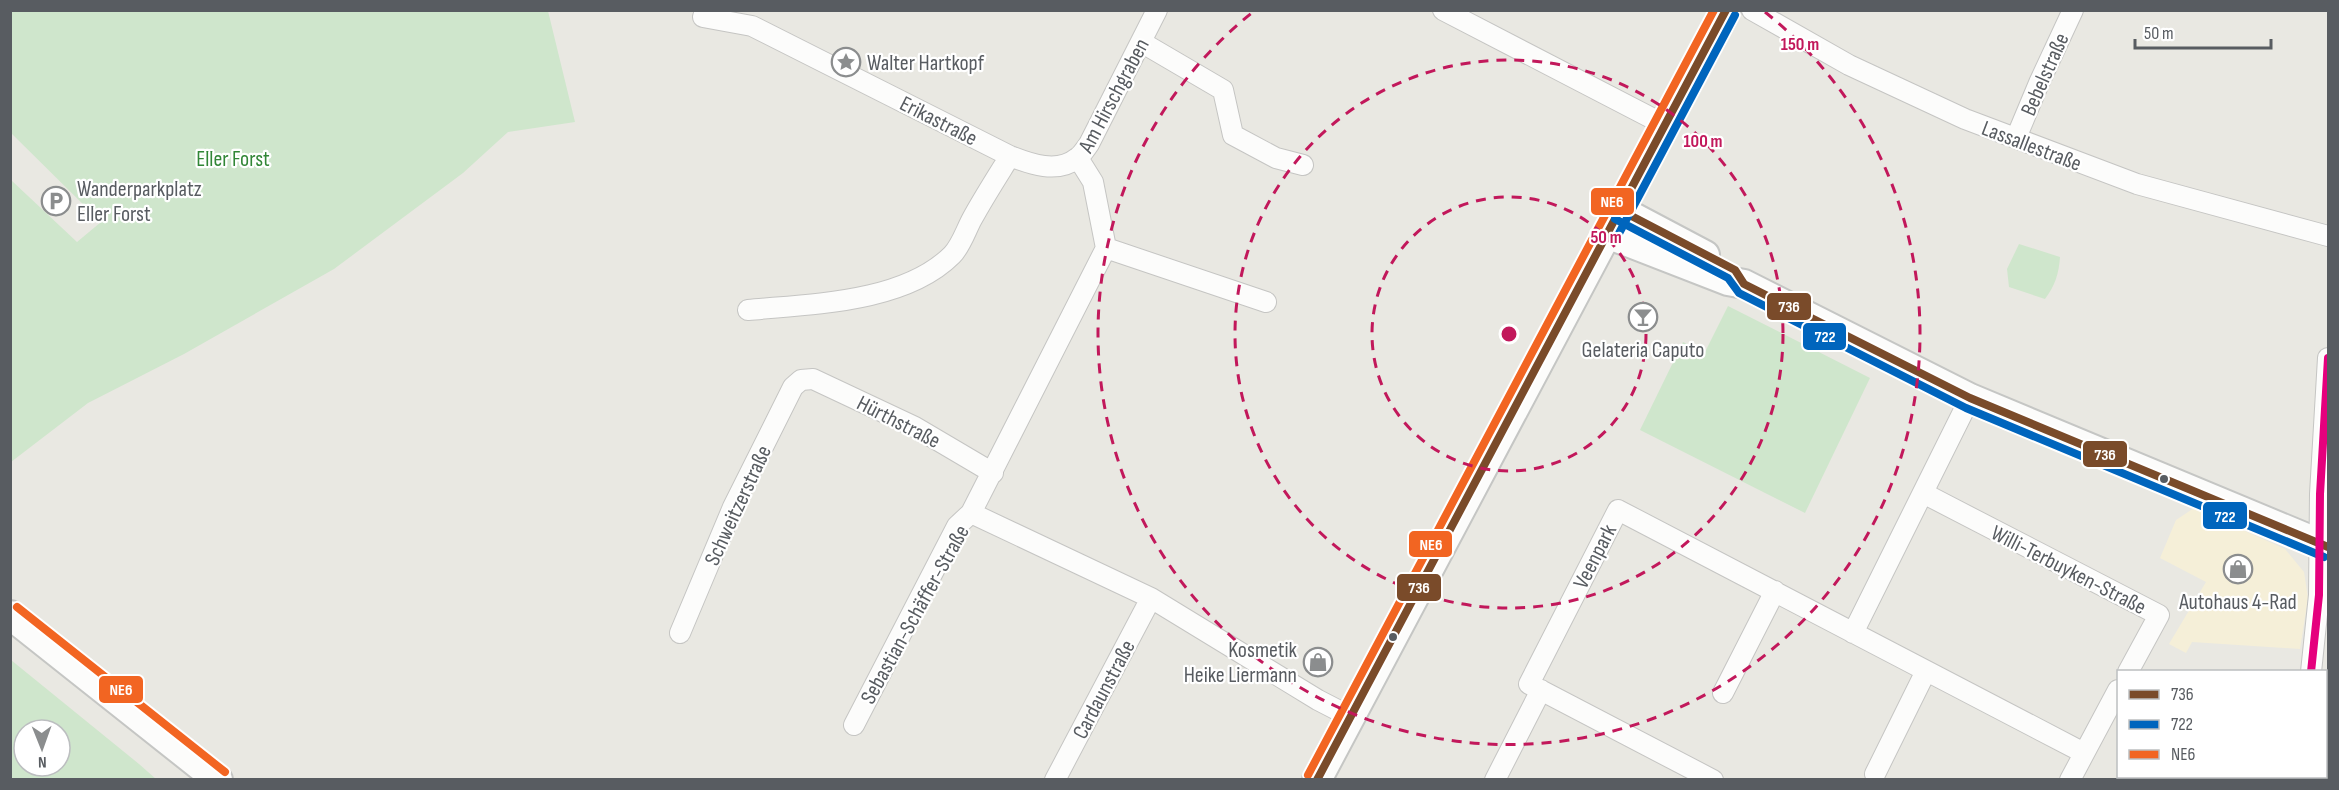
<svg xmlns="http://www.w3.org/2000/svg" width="2339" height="790" font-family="'Sofia Sans Condensed',sans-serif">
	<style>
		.commercial { fill: #f5efd8 }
		.green { fill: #cfe6cc; fill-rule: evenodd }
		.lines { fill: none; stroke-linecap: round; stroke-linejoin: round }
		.minor-casing { stroke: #c5c5c3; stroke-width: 22 }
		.secondary-casing { stroke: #c5c6c4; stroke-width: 32 }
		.minor { stroke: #fcfcfb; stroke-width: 20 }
		.secondary { stroke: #fcfcfb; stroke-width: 28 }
		.bus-1-casing { stroke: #fff; stroke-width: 12 }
		.bus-2-casing { stroke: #fff; stroke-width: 12 }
		.bus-3-casing { stroke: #fff; stroke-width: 12 }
		.bus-4-casing { stroke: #fff; stroke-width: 12 }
		.bus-1 { stroke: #7a4b2a; stroke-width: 8 }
		.bus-2 { stroke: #0065bd; stroke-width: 8 }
		.bus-3 { stroke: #f26522; stroke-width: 8 }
		.bus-4 { stroke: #e5007d; stroke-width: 8 }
		.ring { fill: none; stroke: #c2185b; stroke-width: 3; stroke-dasharray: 10 8 }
		.bus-dot { fill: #585c61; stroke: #fff; stroke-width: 2 }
		.labels { text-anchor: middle; stroke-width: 4.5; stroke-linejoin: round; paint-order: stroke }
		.poi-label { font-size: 22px; fill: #585c61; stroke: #fff; text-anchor: start }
		.street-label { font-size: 22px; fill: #585c61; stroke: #fff }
		.park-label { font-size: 22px; fill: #318636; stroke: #fff }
		.centre { fill: #c2185b; stroke: #fff; stroke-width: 3 }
		.ring-label { font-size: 18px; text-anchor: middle; font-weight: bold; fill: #c2185b; stroke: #fff; stroke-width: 4.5; stroke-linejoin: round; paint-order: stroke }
		.line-badge { stroke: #fff; stroke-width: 2 }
		.badge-label { font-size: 16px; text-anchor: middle; font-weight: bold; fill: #fff }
	</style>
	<rect width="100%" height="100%" fill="#e9e8e2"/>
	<path class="commercial" d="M2194 508 2285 549 2304 572 2308 598 2300 649 2192 642 2186 653 2169 644 2206 582 2160 558 2176 520Z"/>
	<path class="green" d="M11 10 548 11 575 122 508 132 463 173 334 269 184 354 88 403 11 462V180L77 242 101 222 11 133Z
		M2019 244 2060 257C2059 273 2055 286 2045 299L2009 287 2007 269Z
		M1728 306 1870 378 1805 513 1640 430 1683 342 1705 352Z
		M11 660 139 764 156 779H11ZM24 730H60V766H24Z"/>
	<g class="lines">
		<g class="minor-casing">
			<path id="minor" d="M1443 10 1665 125
				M1752 10 1849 65 1965 119 2137 184 2328 236
				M703 17 752 26 1010 156C1030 164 1058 174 1077 158 1082 155 1086 148 1089 144L1157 10
				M1141 42 1223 90 1233 135 1276 158 1303 165
				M2016 138 2039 83 2073 10
				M1106 248 1266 302
				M748 310C811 304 904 303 952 255 961 246 966 230 972 219 984 197 997 177 1010 156
				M1923 493 2159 615 2128 672
				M971 513 1151 598 1318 700 1351 717
				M680 633 733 507 793 387 801 380 813 379 915 427 993 473
				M1853 633 1970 398
				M2311 672 2319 595 2320 494 2328 358
				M1723 693 1775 591
				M854 725 957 526 971 513 1106 248 1093 182 1078 158
				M1875 774 1926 671
				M1055 780 1151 598
				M1495 780 1541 690
				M1713 780 1529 684 1618 510 2084 753
				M2070 780 2118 690
				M2275 780 2277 776"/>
		</g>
		<g class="secondary-casing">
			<path id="secondary" d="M1620 210 1705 255
				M1607 234 1728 281 1744 284 1970 398 2328 547
				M10 615 218 780
				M1317 780 1726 10"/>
		</g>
		<use href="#minor" class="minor"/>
		<use href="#secondary" class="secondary"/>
		<g class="bus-1-casing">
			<path id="bus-1" d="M1620 210 1735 270 1744 284 1970 398 2328 547
				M1317 780 1726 10"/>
		</g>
		<g class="bus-2-casing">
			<path id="bus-2" d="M1615 219 1728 278 1739 293 1966 408 2324 557
				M1616 239 1735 15"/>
		</g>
		<g class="bus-3-casing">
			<path id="bus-3" d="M17 607 225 772
				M1308 775 1714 10"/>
		</g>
		<g class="bus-4-casing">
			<path id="bus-4" d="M2311 672 2319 595 2320 494 2328 358"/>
		</g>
		<use href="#bus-1" class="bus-1"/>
		<use href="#bus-2" class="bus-2"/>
		<use href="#bus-3" class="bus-3"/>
		<use href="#bus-4" class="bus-4"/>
	</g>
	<g class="ring">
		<circle cx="1509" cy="334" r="137"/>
		<circle cx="1509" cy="334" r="274"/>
		<path d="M1765 12A411 411 0 1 1 1253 12"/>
	</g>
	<defs>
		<g id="sight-ring" transform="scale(1.5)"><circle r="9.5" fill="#fff" stroke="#8b8d8e" stroke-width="1.5"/><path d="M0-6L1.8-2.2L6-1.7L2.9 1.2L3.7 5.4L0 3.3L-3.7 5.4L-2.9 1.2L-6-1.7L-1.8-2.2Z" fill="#8b8d8e"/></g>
		<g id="parking-ring" transform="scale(1.5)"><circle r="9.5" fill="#fff" stroke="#8b8d8e" stroke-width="1.5"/><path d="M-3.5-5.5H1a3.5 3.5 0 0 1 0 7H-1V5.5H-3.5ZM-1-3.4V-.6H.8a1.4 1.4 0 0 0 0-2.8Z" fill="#8b8d8e"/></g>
		<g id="bar-ring" transform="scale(1.5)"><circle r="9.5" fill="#fff" stroke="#8b8d8e" stroke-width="1.5"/><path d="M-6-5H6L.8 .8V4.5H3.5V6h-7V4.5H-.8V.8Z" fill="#8b8d8e"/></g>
		<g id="shop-ring" transform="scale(1.5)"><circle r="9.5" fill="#fff" stroke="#8b8d8e" stroke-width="1.5"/><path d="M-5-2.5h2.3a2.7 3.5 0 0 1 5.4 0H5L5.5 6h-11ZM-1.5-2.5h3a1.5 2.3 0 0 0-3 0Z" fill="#8b8d8e"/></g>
	</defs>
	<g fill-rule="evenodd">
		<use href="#sight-ring" x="846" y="62"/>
		<use href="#parking-ring" x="56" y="201"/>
		<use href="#bar-ring" x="1643" y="317"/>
		<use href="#shop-ring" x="2238" y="569"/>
		<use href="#shop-ring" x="1318" y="662"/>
	</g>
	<g class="bus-dot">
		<circle cx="2164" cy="479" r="5"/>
		<circle cx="1393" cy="637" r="5"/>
	</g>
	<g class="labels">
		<g class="poi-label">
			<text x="867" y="70">Walter Hartkopf</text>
			<text x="77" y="196">Wanderparkplatz<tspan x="77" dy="25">Eller Forst</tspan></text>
			<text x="1643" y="357" text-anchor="middle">Gelateria Caputo</text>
			<text x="2238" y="609" text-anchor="middle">Autohaus 4-Rad</text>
			<text x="1297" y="657" text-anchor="end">Kosmetik<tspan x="1297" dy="25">Heike Liermann</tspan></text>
		</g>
		<g class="street-label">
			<text transform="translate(2044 74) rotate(-66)" y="8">Bebelstraße</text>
			<text transform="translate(1113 95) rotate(-62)" y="8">Am Hirschgraben</text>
			<text transform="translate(939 120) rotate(27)" y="8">Erikastraße</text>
			<text transform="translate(2032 145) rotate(21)" y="8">Lassallestraße</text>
			<text transform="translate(899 421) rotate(27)" y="8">Hürthstraße</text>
			<text transform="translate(737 505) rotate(-65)" y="8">Schweitzerstraße</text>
			<text transform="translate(1594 556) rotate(-63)" y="8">Veenpark</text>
			<text transform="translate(2069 569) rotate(27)" y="8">Willi-Terbuyken-Straße</text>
			<text transform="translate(914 614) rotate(-61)" y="8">Sebastian-Schäffer-Straße</text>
			<text transform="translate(1103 689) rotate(-62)" y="8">Cardaunstraße</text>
		</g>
		<g class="park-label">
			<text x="233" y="166">Eller Forst</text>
		</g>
	</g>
	<circle cx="1509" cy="334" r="9" class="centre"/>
	<g class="ring-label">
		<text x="1800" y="50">150 m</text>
		<text x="1703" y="147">100 m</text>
		<text x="1606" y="243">50 m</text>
	</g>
	<g class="line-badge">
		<rect x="1590" y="187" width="45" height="29" rx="6" fill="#f26522"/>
		<rect x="1766" y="292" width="46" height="29" rx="6" fill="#7a4b2a"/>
		<rect x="1802" y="322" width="45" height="29" rx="6" fill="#0065bd"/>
		<rect x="2082" y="440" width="46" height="28" rx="6" fill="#7a4b2a"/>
		<rect x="2202" y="501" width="46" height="29" rx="6" fill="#0065bd"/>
		<rect x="1408" y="530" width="45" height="28" rx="6" fill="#f26522"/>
		<rect x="1396" y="573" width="46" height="29" rx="6" fill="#7a4b2a"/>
		<rect x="98" y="675" width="46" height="29" rx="6" fill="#f26522"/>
	</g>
	<g class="badge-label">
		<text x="1612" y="207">NE6</text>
		<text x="1789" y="312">736</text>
		<text x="1825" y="342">722</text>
		<text x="2105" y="460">736</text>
		<text x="2225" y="522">722</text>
		<text x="1431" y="550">NE6</text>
		<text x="1419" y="593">736</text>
		<text x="121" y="695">NE6</text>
	</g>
	<rect width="2339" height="790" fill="none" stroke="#585c61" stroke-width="24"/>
	<rect x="2117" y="670" width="210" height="108" fill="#ffffff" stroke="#bcbec0" stroke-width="1.5"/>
	<rect x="2129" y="690" width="30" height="9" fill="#7a4b2a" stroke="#bcbec0" stroke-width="1.5"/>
	<text x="2171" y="700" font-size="18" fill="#585c61">736</text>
	<rect x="2129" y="720" width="30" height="9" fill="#0065bd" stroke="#bcbec0" stroke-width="1.5"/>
	<text x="2171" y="730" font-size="18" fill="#585c61">722</text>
	<rect x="2129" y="750" width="30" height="9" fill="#f26522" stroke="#bcbec0" stroke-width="1.5"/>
	<text x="2171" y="760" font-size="18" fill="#585c61">NE6</text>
	<g transform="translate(42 748) rotate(179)"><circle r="28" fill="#ffffff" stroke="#bcbec0" stroke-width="1.5"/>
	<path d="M0-4.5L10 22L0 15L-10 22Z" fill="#8b8d8e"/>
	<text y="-9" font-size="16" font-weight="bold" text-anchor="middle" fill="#585c61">N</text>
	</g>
	<path d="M2135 39v9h136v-9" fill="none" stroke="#585c61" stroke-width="3"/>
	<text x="2144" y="39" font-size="18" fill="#585c61" stroke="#ffffff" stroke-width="4.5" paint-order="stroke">50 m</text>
</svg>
